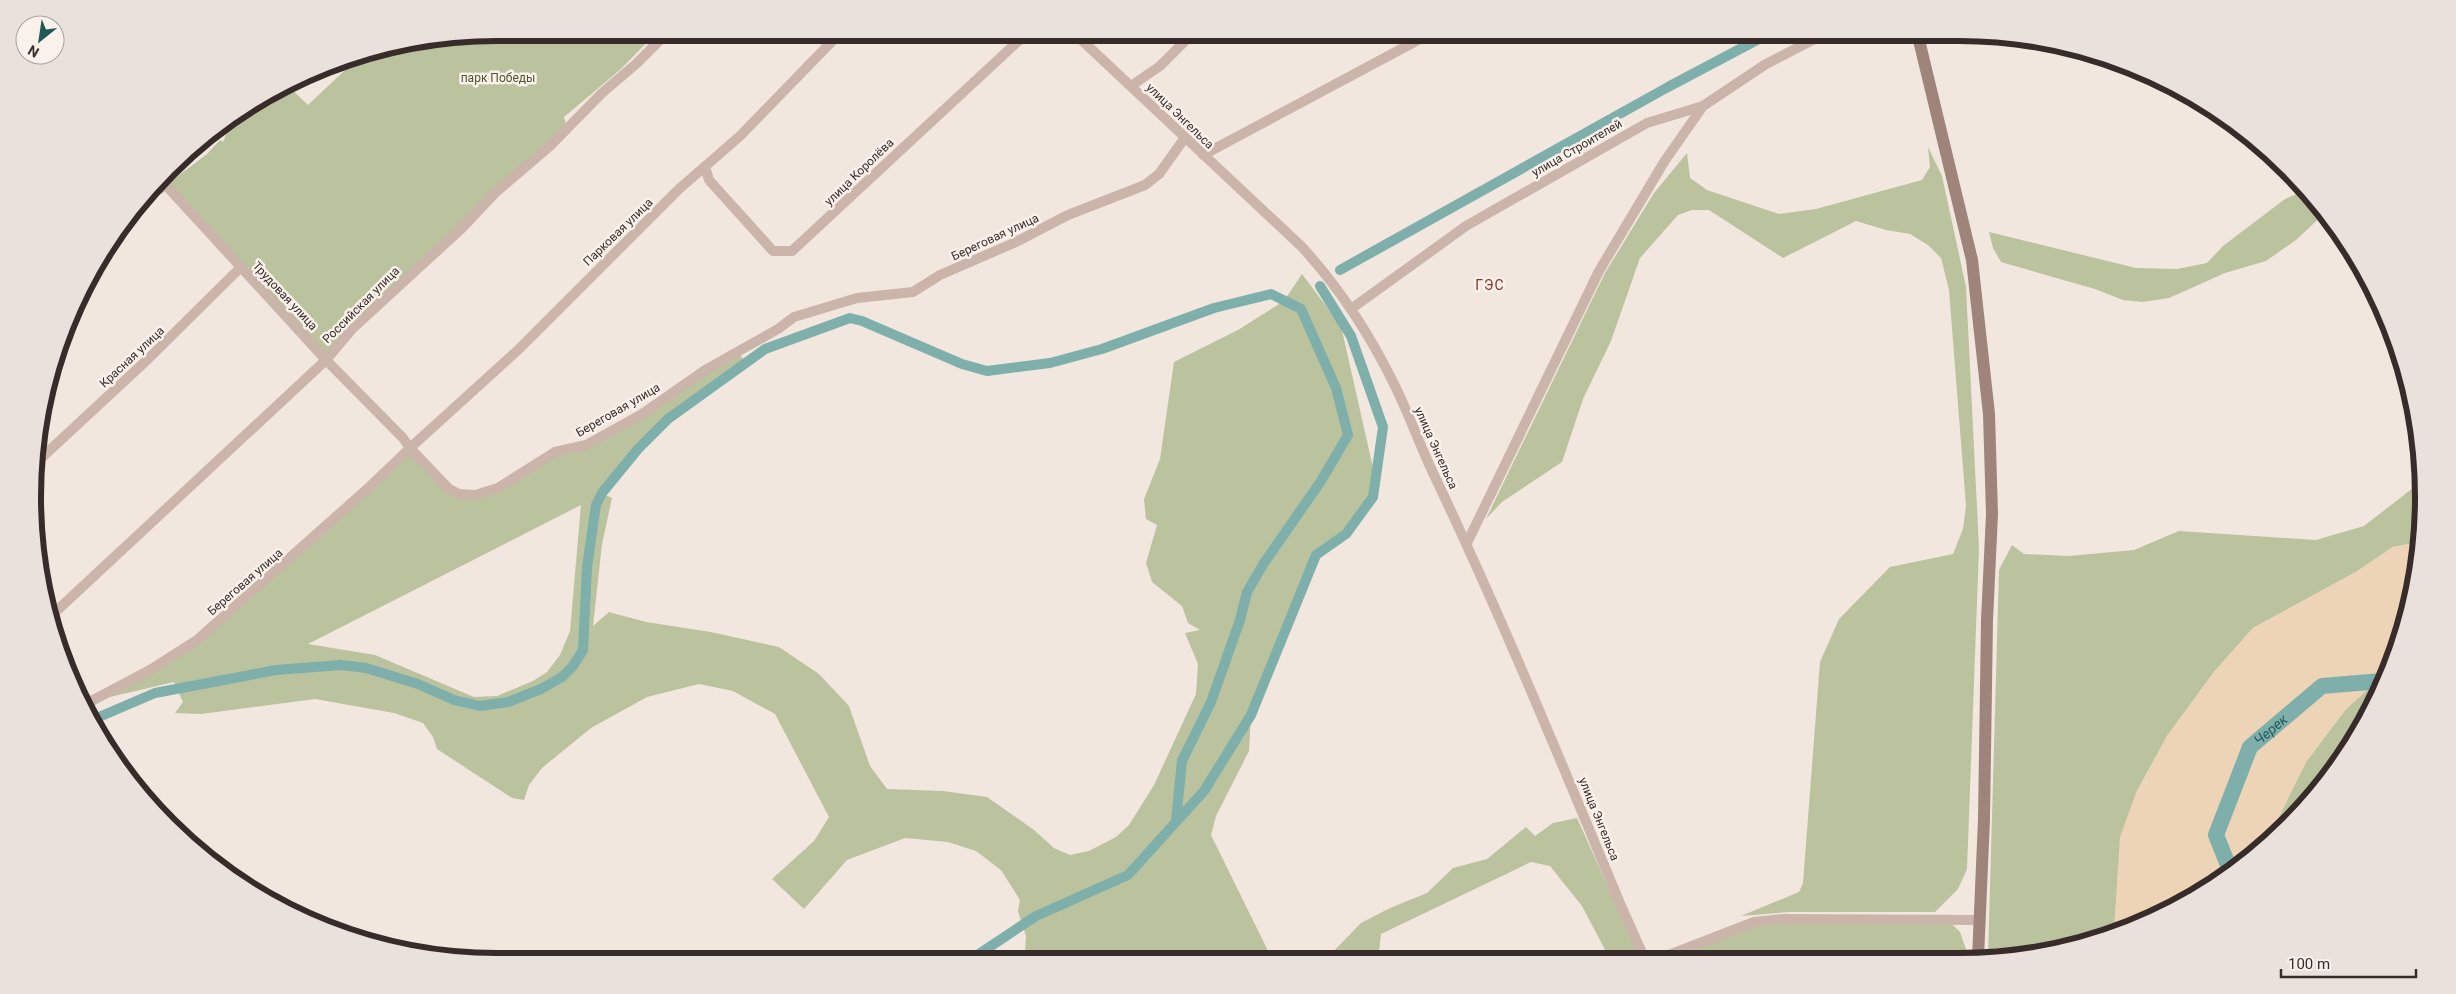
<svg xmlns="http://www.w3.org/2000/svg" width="2456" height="994" font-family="Roboto,sans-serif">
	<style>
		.green { fill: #bac29e; fill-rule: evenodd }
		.sand { fill: #edd4b6 }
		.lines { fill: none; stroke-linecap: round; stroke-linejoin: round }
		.canal { stroke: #7eafab; stroke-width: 10 }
		.river { stroke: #7eafab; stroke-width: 16 }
		.street { stroke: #cbb5aa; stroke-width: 10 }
		.secondary { stroke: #9e847b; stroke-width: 12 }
		.labels { text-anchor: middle; stroke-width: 5; stroke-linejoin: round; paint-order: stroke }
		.park-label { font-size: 12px; fill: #4c562e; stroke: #faf1eb }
		.street-label { font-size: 12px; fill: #382c2a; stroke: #faf1eb }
		.neighbourhood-label { font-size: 14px; letter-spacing: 1px; fill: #863024; stroke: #faf1eb }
		.water-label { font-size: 14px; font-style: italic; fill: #1f5956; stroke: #faf1eb }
		.rim { fill: none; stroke: #382c2a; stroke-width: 6 }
	</style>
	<rect width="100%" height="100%" fill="#f2e7de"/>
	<path class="green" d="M497 33H656L621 69 564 117 567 129 326 360 166 185 207 154 220 140 223 142 233 118 264 95 287 85 308 105 361 55Z
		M1928 147 1942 176 1966 287 1979 548 1967 869 1958 889 1935 912H1789L1741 916 1799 892 1803 883 1820 662 1839 619 1890 567 1953 554 1963 529 1966 506 1949 290 1941 258 1928 245 1910 234 1886 230 1856 221 1783 258 1709 210H1692L1678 215 1640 258 1611 341 1583 399 1562 462 1502 502 1486 519 1605 273 1654 193 1687 153 1690 178 1707 190 1779 214 1816 209 1922 180 1930 167Z
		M2305 190 2326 212 2296 240 2266 261 2225 273 2169 298 2142 302 2123 300 2095 289 2001 262 1993 248 1989 232 2136 268 2177 269 2207 263 2223 246 2285 199Z
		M1302 274 1341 326 1376 481 1373 497 1346 534 1316 555 1251 715 1249 751 1216 816 1211 835 1272 959 1156 960C1137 950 1112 963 1090 960 1063 955 1056 946 1025 952L1026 936 1018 911 1020 900 1001 870 976 851 948 842 905 838 847 860 804 909 772 879 814 841 829 817 775 714 733 691 699 684 647 697 591 728 542 768 529 785 524 800 512 798 437 749 433 737 423 723 394 713 315 699 201 714 175 713 183 702 174 682 93 701 197 640 410 448 449 489 475 495 533 465 577 448 736 351 746 362 668 419 638 449 602 493 612 498 602 544 593 626 609 612 646 622 711 632 779 647 819 674 849 706 870 766 887 789 943 791 987 797 1034 830 1054 848 1070 855 1089 851 1116 837 1129 825 1154 785 1196 694 1198 664 1185 633 1200 630 1188 623 1182 606 1152 582 1146 563 1157 525 1146 519 1144 499 1160 459 1174 362 1238 330 1284 301ZM581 505 570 631 560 655 547 672 533 681 497 696 474 697 375 655 308 644Z
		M2422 481 2420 542 2393 547 2356 572 2253 628 2214 672 2167 736 2136 793 2115 929 2020 957 1988 958 1999 570 2012 545 2024 554 2069 556 2134 550 2179 531 2316 540 2364 526Z
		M2385 674 2345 755 2264 847 2306 762 2346 709Z
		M1577 818 1640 958 1610 959 1582 906 1550 866 1531 862 1381 934 1378 959H1326L1361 923 1390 908 1427 893 1453 868 1487 859 1526 827 1535 836 1553 823Z
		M1948 920 1960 932 1969 958H1661L1754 922Z"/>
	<path class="sand" d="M2420 542V557L2399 646 2385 674 2346 709 2306 762 2264 847 2164 914 2114 929 2120 837 2136 793 2167 736 2214 672 2253 628 2356 572 2393 547Z"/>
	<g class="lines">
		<path class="canal" d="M1340 270 1668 87 1772 32
			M92 720 155 693 276 670 341 665 366 668 418 684 454 700 480 706 508 702 541 689 562 677 573 666 583 650 587 567 596 505 602 493 638 449 668 419 765 349 850 318 862 321 962 364 987 371 1050 363 1102 349 1214 308 1271 294 1301 309 1336 388 1348 435 1321 481 1264 563 1247 592 1240 620 1211 702 1182 761 1176 821
			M970 960 1036 916 1128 875 1204 791 1251 715 1316 555 1346 534 1373 497 1383 427 1351 336 1320 286"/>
		<path class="river" id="s1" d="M2230 870 2216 835 2250 747 2322 686 2382 681"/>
		<path class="street" d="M1073 32 1301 246C1338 286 1370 335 1394 384 1409 414 1420 446 1435 477 1501 616 1560 759 1619 901L1643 955 1650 958
			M1131 86 1160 66 1194 32
			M1203 155 1433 32
			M705 167 709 180 773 251H792L1028 32
			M163 182 326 360 403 438 410 448 518 350 679 189 740 136 841 32
			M156 191 166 185
			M1351 309 1466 226 1647 123 1703 106 1766 64 1828 32
			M37 462 148 359 241 267
			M1467 543 1599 271 1664 162 1703 106
			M50 617 326 360 352 329 461 229 495 193 550 146 602 93 636 64 668 32
			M84 705 150 670 197 640 366 490 410 448 449 489 459 494 475 495 498 488 555 452 586 445 642 414 705 370 778 329 794 317 857 298 913 292 940 275 1016 242 1068 215 1145 185 1159 174 1184 139
			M1661 958 1754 922 1782 919 1979 920"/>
		<path class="secondary" d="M1917 32 1972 260 1989 414 1992 514 1987 620 1984 819 1978 958"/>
	</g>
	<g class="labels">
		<g class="park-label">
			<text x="498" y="82">парк Победы</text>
		</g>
		<g class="street-label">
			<text transform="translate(1180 116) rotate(44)" y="4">улица Энгельса</text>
			<text transform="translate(1577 148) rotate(-30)" y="4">улица Строителей</text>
			<text transform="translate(859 172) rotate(-44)" y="4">улица Королёва</text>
			<text transform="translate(618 232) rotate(-44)" y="4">Парковая улица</text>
			<text transform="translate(995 237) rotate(-25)" y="4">Береговая улица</text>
			<text transform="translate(285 296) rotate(47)" y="4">Трудовая улица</text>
			<text transform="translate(361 305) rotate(-45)" y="4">Российская улица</text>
			<text transform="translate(132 357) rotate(-43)" y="4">Красная улица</text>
			<text transform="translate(618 410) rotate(-30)" y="4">Береговая улица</text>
			<text transform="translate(1436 448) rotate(66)" y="4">улица Энгельса</text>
			<text transform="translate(245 582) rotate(-41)" y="4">Береговая улица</text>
			<text transform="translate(1599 819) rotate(68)" y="4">улица Энгельса</text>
		</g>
		<g class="neighbourhood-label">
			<text x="1490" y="290">ГЭС</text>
		</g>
		<g class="water-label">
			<text dy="5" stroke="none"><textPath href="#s1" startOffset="159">Черек</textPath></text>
		</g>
	</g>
	<path d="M0 0H2456V994H0ZM497 41H1959A456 456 0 0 1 2415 497V497A456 456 0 0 1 1959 953H497A456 456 0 0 1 41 497V497A456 456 0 0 1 497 41Z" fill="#eae1dc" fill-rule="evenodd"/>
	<path class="rim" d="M497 41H1959A456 456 0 0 1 2415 497V497A456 456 0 0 1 1959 953H497A456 456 0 0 1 41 497V497A456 456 0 0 1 497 41Z"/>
	<g transform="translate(40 40) rotate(210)"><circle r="24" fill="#faf1eb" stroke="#aca29e"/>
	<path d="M0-4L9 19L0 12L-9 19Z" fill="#1f5956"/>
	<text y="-8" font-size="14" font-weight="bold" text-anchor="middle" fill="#382c2a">N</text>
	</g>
	<path d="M2281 969v8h135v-8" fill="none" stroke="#382c2a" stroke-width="2.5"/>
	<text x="2288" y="969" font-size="15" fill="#382c2a" stroke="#faf1eb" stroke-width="4" paint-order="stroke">100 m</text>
</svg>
